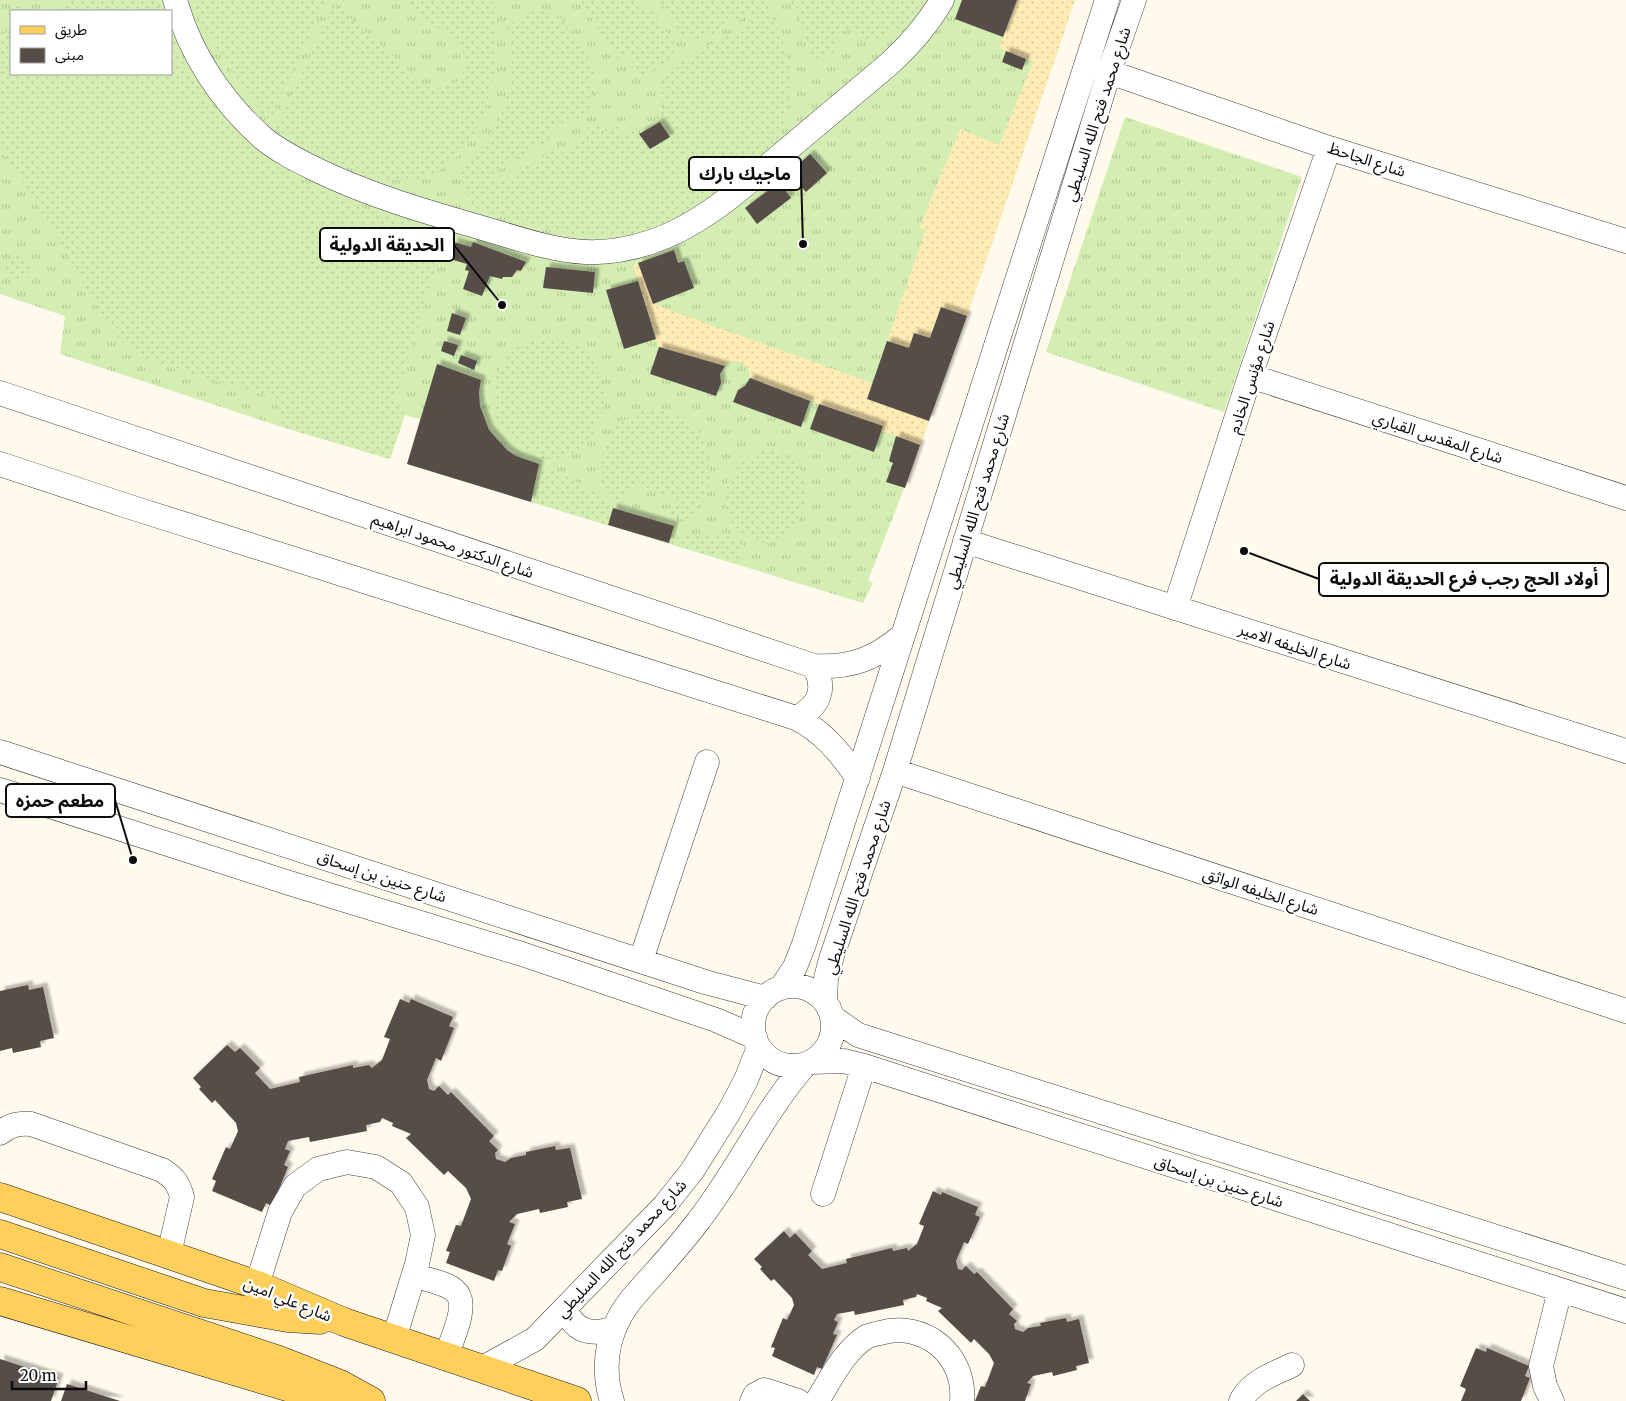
<svg xmlns="http://www.w3.org/2000/svg" width="1626" height="1401" font-family="Merriweather,'Noto Sans Arabic',serif">
	<style>
		.grass { fill: url(#grass-tufts); fill-rule: evenodd }
		.sand { fill: url(#sand-dots) }
		.garden { fill: url(#garden-dots) }
		.building { fill: #564d48; filter: url(#shadow) }
		.lines { fill: none; stroke-linecap: round; stroke-linejoin: round }
		.minor-casing { stroke: #3f3f3f; stroke-width: 25 }
		.major-casing { stroke: #1d1d1d; stroke-width: 29 }
		.minor { stroke: #fff; stroke-width: 24 }
		.major { stroke: #ffcf5c; stroke-width: 28 }
		.labels { text-anchor: middle; stroke-width: 5; stroke-linejoin: round; paint-order: stroke }
		.street-label { font-size: 16px; fill: #0c0c0c; stroke: #fff }
		.leader { fill: none; stroke: #0c0c0c; stroke-width: 2 }
		.callout-dot { fill: #0c0c0c; stroke: #fff; stroke-width: 2 }
		.callout { fill: #fff; stroke: #0c0c0c; stroke-width: 2 }
		.callout-label { font-size: 18px; text-anchor: middle; font-weight: bold; fill: #0c0c0c }
	</style>
	<defs>
		<pattern id="grass-tufts" width="24" height="20" patternUnits="userSpaceOnUse" patternTransform="scale(1.25)"><rect width="24" height="20" fill="#d3edb2"/><path d="M3 7l-1-3M5 7V3M7 7l1-3M15 17l-1-3M17 17v-4M19 17l1-3" fill="none" stroke="#b4ca98"/></pattern>
		<pattern id="sand-dots" width="8" height="8" patternUnits="userSpaceOnUse" patternTransform="scale(1.25)"><rect width="8" height="8" fill="#ffebb4"/><path d="M2 2h.1M6 6h.1" fill="none" stroke="#d9c89a" stroke-width="1.8" stroke-linecap="round"/></pattern>
		<pattern id="garden-dots" width="8" height="8" patternUnits="userSpaceOnUse" patternTransform="scale(1.25)"><rect width="8" height="8" fill="#d3edb2"/><path d="M2 2h.1M6 6h.1" fill="none" stroke="#b4ca98" stroke-width="1.8" stroke-linecap="round"/></pattern>
		<filter id="shadow"><feDropShadow dx="4.5" dy="-4.5" stdDeviation="1" flood-color="#0004"/></filter>
	</defs>
	<rect width="100%" height="100%" fill="#fffaec"/>
	<path class="grass" d="M0 0H1075C1008 194 945 390 868 580L873 583 863 603 407 464 420 419 405 415 390 459 282 427 60 354 65 316 0 294ZM11 11H171V74H11Z
		M1125 117 1302 177 1224 412 1046 352Z"/>
	<path class="sand" d="M1017 0H1075L967 316 941 307 930 338 914 333 909 348 887 341 926 229 919 228 960 129 999 145 1033 62 999 48Z
		M638 263 653 304 872 383 867 399 929 421 920 445 882 431V426L810 401 750 378C750 365 741 361 729 361L725 366 659 347 633 265Z"/>
	<path class="garden" d="M69 0H157L161 11H14L16 6C35 8 55 16 69 0Z
		M193 0H327L268 123 216 48 199 18Z
		M402 0H492C507 66 483 187 393 180 357 177 307 147 275 129L335 4 423 83C442 95 467 84 465 60 464 53 460 47 456 42Z
		M580 0H643L640 2 648 14 653 11 676 46 671 49 675 56 642 76 628 55 619 61Z
		M659 0H765C777 24 793 63 791 91 791 112 781 138 767 154 760 162 749 168 740 175 704 203 664 232 616 237 585 239 557 232 527 223 513 219 483 213 473 206L458 173C505 132 517 86 507 26L538 8 540 11 544 9 546 13 550 10 553 14 557 12 599 74 588 82 595 93 585 100 592 110 575 121 572 117 551 130 554 137 492 174 498 184 559 147 563 153 587 137 582 131 599 120 606 131 616 124 623 135 635 128 650 149 670 137 655 115 666 107 658 95 668 89 661 78 682 65 681 63 726 34 728 37 739 30 738 29 755 18 751 13 735 23 733 20 697 44 690 33 683 37Z
		M790 0H924C914 16 889 42 868 39 860 37 855 29 847 30 836 31 834 43 837 51L814 64 801 24Z
		M0 21 11 40V74H171V36C195 94 242 149 297 179 344 203 396 219 445 238L394 403 406 408 390 459 282 427 277 399 159 364C137 356 122 344 108 326L54 231 0 147Z
		M6 268a13 13 0 1 1 26 0a13 13 0 1 1-26 0Z
		M544 338C552 338 559 338 567 341 606 355 614 405 591 436 584 445 576 454 564 457 554 460 541 456 531 451 517 443 503 432 496 417 487 394 497 364 516 348 524 342 534 339 544 338Z
		M652 409C663 410 673 412 682 417 719 438 719 497 685 520L670 516 675 501C661 491 648 486 631 485L624 503 614 501C610 495 606 488 604 480 594 445 618 414 652 409Z
		M766 449C841 454 798 585 738 529 710 503 732 457 766 449Z
		M539 464C566 476 592 486 613 508L608 525 531 502Z
		M702 533C718 532 731 536 744 546L737 563 669 543 671 536H684Z"/>
	<path class="building" d="M962 0H1017L1003 37 955 19Z
		M1006 51 1026 59 1022 70 1002 62Z
		M660 122 670 137 650 149 639 134Z
		M810 154 827 173 806 192 789 173Z
		M779 182 791 198 757 224 745 208Z
		M454 242 471 247 473 242 526 262 521 271 517 270 512 277H503L502 279 490 276 482 296 463 289 469 271 465 270 467 264 450 259Z
		M674 250 678 263 684 261 694 288 653 304 638 263Z
		M546 267 595 272 593 293 543 288Z
		M638 281 656 339 624 349 606 290Z
		M941 307 967 316 929 421 867 399 887 341 909 348 914 333 930 338Z
		M452 313 466 318 460 335 447 331Z
		M444 341 458 345 454 356 441 351Z
		M659 347 725 366 720 374 721 383 716 396 650 374Z
		M461 355 477 361 474 370 458 363Z
		M437 364 481 380 479 392 480 406 489 430 507 450 516 456 539 464 531 502 407 464Z
		M750 378 810 401 801 427 733 402 738 390 745 386Z
		M819 404 883 426 874 452 810 429Z
		M896 436 920 445 905 488 886 482 893 463 889 461Z
		M613 508 674 526 669 543 608 525Z
		M28 985 29 990 43 987 54 1038 40 1041 41 1047 13 1053 12 1048 0 1051V991Z
		M400 999 409 1003 411 999 453 1017 449 1026 454 1028 441 1061 436 1058 427 1080 429 1089 434 1091 439 1086 448 1095 451 1092 494 1136 489 1141 498 1150 495 1153 496 1159 505 1162 511 1158 526 1155V1152L555 1146 556 1150 570 1148 582 1199 567 1202 568 1207 540 1213 539 1209 517 1214 509 1222 515 1224 507 1244 511 1246 502 1271 498 1270 494 1281 446 1263 450 1252 446 1251 456 1225 461 1226 471 1199 466 1188 448 1171 444 1175 406 1138 411 1134 392 1126 393 1123 382 1118 380 1122 366 1125 367 1131 310 1142 309 1137 288 1141 285 1149 290 1151 284 1165 288 1167 272 1206 266 1203 262 1212 212 1191 216 1181 212 1179 226 1147 230 1149 238 1131 236 1123 215 1100 212 1103 199 1089 201 1087 193 1078 227 1045 235 1052 240 1048 260 1068 255 1073 270 1089 300 1082 299 1077 353 1065V1068L369 1065 372 1068 382 1060 390 1039 384 1037Z
		M933 1191 941 1195 942 1192 978 1207 975 1215 980 1217 968 1244 964 1242 956 1261 958 1269 962 1270 966 1266 974 1274 977 1272 1013 1309 1009 1314 1017 1321 1014 1324 1015 1329 1023 1332 1028 1328 1041 1326 1040 1323 1066 1318 1067 1322 1079 1319 1089 1363 1076 1366 1077 1370 1053 1376 1052 1372 1033 1376 1027 1383 1031 1384 1025 1401H975L981 1386 985 1387 994 1363 989 1354 974 1339 971 1343 938 1311 942 1308 926 1301 927 1298 917 1294 916 1297 903 1300 904 1305 855 1315 854 1311 837 1314 834 1320 838 1322 833 1334 837 1335 822 1369 817 1367 814 1375 772 1356 775 1348 771 1347 783 1318 787 1320 794 1305 792 1298 774 1279 771 1281 760 1269 762 1267 754 1259 784 1231 790 1238 795 1233 812 1251 808 1255 822 1269 847 1263 846 1259 892 1248 893 1251 907 1248 908 1251 917 1244 924 1226 919 1224Z
		M1476 1348 1486 1352 1487 1348 1529 1366 1525 1376 1530 1378 1521 1401H1461L1466 1389 1460 1386Z
		M0 1359 59 1378 51 1401H0Z
		M67 1384 120 1401H61Z
		M1303 1394 1310 1401H1296Z"/>
	<g class="lines">
		<g class="minor-casing">
			<path id="minor" d="M175 0C190 54 222 102 264 139 280 152 299 161 317 170 369 195 423 211 479 227 514 237 549 250 585 252 607 253 630 249 651 242 703 225 746 184 788 149 822 120 856 92 889 64 910 45 928 24 942 0
				M1109 72 1329 148 1626 241
				M1250 376 1626 498
				M0 393 814 666C851 668 875 659 903 635
				M0 464 127 506 796 718C824 732 840 753 858 778
				M965 541 1626 751
				M1175 608 1250 376 1329 148
				M796 718C819 707 827 689 814 666
				M0 752 705 982 765 998
				M895 771 1626 1011
				M0 790 286 882 522 954 716 1020 755 1037
				M641 960 707 762
				M753 1026a40 40 0 1 1 80 0a40 40 0 1 1-80 0Z
				M781 988 795 967 804 944 1107 0
				M825 1002 826 978 832 956 895 771 1109 72 1134 0
				M832 1017 858 1035 1626 1278
				M811 1062 844 1061 864 1066 1626 1311
				M0 1133C10 1125 18 1123 31 1124L162 1170C174 1178 178 1182 182 1197L169 1254
				M823 1194 864 1066
				M414 1275C426 1280 445 1282 455 1291 470 1303 451 1342 445 1358
				M257 1285 280 1212 295 1186 318 1169 347 1162 376 1167 401 1183 417 1207 423 1235 417 1264 394 1339
				M565 1309C575 1332 591 1336 614 1328
				M481 1369 535 1339 665 1205 692 1171 729 1112 746 1080 759 1047
				M612 1401C604 1377 605 1350 615 1327 623 1306 638 1292 653 1275 669 1257 685 1239 699 1220 738 1170 764 1111 806 1064
				M752 1401 755 1395 764 1390 798 1401
				M817 1401C831 1379 843 1352 866 1337 870 1335 875 1334 880 1333 924 1320 966 1355 962 1401
				M1241 1401C1251 1381 1274 1374 1292 1365
				M1552 1401 1545 1386 1541 1366 1560 1290"/>
		</g>
		<g class="major-casing">
			<path id="major" d="M0 1197 257 1285 344 1322 577 1401
				M0 1234 204 1303 288 1318 320 1320
				M0 1267 279 1360 340 1384 371 1401
				M0 1301 334 1401"/>
		</g>
		<use href="#minor" class="minor"/>
		<use href="#major" class="major"/>
	</g>
	<g class="labels">
		<g class="street-label">
			<text transform="translate(1097 114) rotate(-72)" y="6">شارع محمد فتح الله السليطي</text>
			<text transform="translate(1367 159) rotate(18)" y="6">شارع الجاحظ</text>
			<text transform="translate(1251 377) rotate(-72)" y="6">شارع مؤنس الخادم</text>
			<text transform="translate(1438 437) rotate(18)" y="6">شارع المقدس القباري</text>
			<text transform="translate(977 501) rotate(-73)" y="6">شارع محمد فتح الله السليطي</text>
			<text transform="translate(453 545) rotate(19)" y="6">شارع الدكتور محمود ابراهيم</text>
			<text transform="translate(1295 646) rotate(18)" y="6">شارع الخليفه الامير</text>
			<text transform="translate(382 876) rotate(18)" y="6">شارع حنين بن إسحاق</text>
			<text transform="translate(857 887) rotate(-72)" y="6">شارع محمد فتح الله السليطي</text>
			<text transform="translate(1261 891) rotate(18)" y="6">شارع الخليفه الواثق</text>
			<text transform="translate(1219 1181) rotate(18)" y="6">شارع حنين بن إسحاق</text>
			<text transform="translate(621 1248) rotate(-47)" y="6">شارع محمد فتح الله السليطي</text>
			<text transform="translate(288 1299) rotate(22)" y="6">شارع علي امين</text>
		</g>
	</g>
	<path class="leader" d="M803 244L801 173M502 305L454 245M1244 551L1319 579M133 860L115 800"/>
	<g class="callout-dot">
		<circle cx="803" cy="244" r="5"/>
		<circle cx="502" cy="305" r="5"/>
		<circle cx="1244" cy="551" r="5"/>
		<circle cx="133" cy="860" r="5"/>
	</g>
	<g class="callout">
		<rect x="689" y="157" width="112" height="33" rx="5"/>
		<rect x="320" y="228" width="134" height="33" rx="5"/>
		<rect x="1319" y="563" width="289" height="33" rx="5"/>
		<rect x="6" y="784" width="109" height="33" rx="5"/>
	</g>
	<g class="callout-label">
		<text x="745" y="180">ماجيك بارك</text>
		<text x="387" y="251">الحديقة الدولية</text>
		<text x="1464" y="585">أولاد الحج رجب فرع الحديقة الدولية</text>
		<text x="60" y="807">مطعم حمزه</text>
	</g>
	<rect x="10" y="10" width="162" height="65" fill="#ffffff" stroke="#9e9e9e"/>
	<rect x="20" y="26" width="25" height="8" fill="#ffcf5c" stroke="#9e9e9e"/>
	<text x="55" y="35" font-size="15" fill="#0c0c0c">طريق</text>
	<rect x="20" y="48" width="25" height="15" fill="#564d48" stroke="#9e9e9e"/>
	<text x="55" y="60" font-size="15" fill="#0c0c0c">مبنى</text>
	<path d="M12 1381v8h74v-8" fill="none" stroke="#0c0c0c" stroke-width="2.5"/>
	<text x="20" y="1381" font-size="15" fill="#0c0c0c" stroke="#ffffff" stroke-width="4" paint-order="stroke">20 m</text>
</svg>
